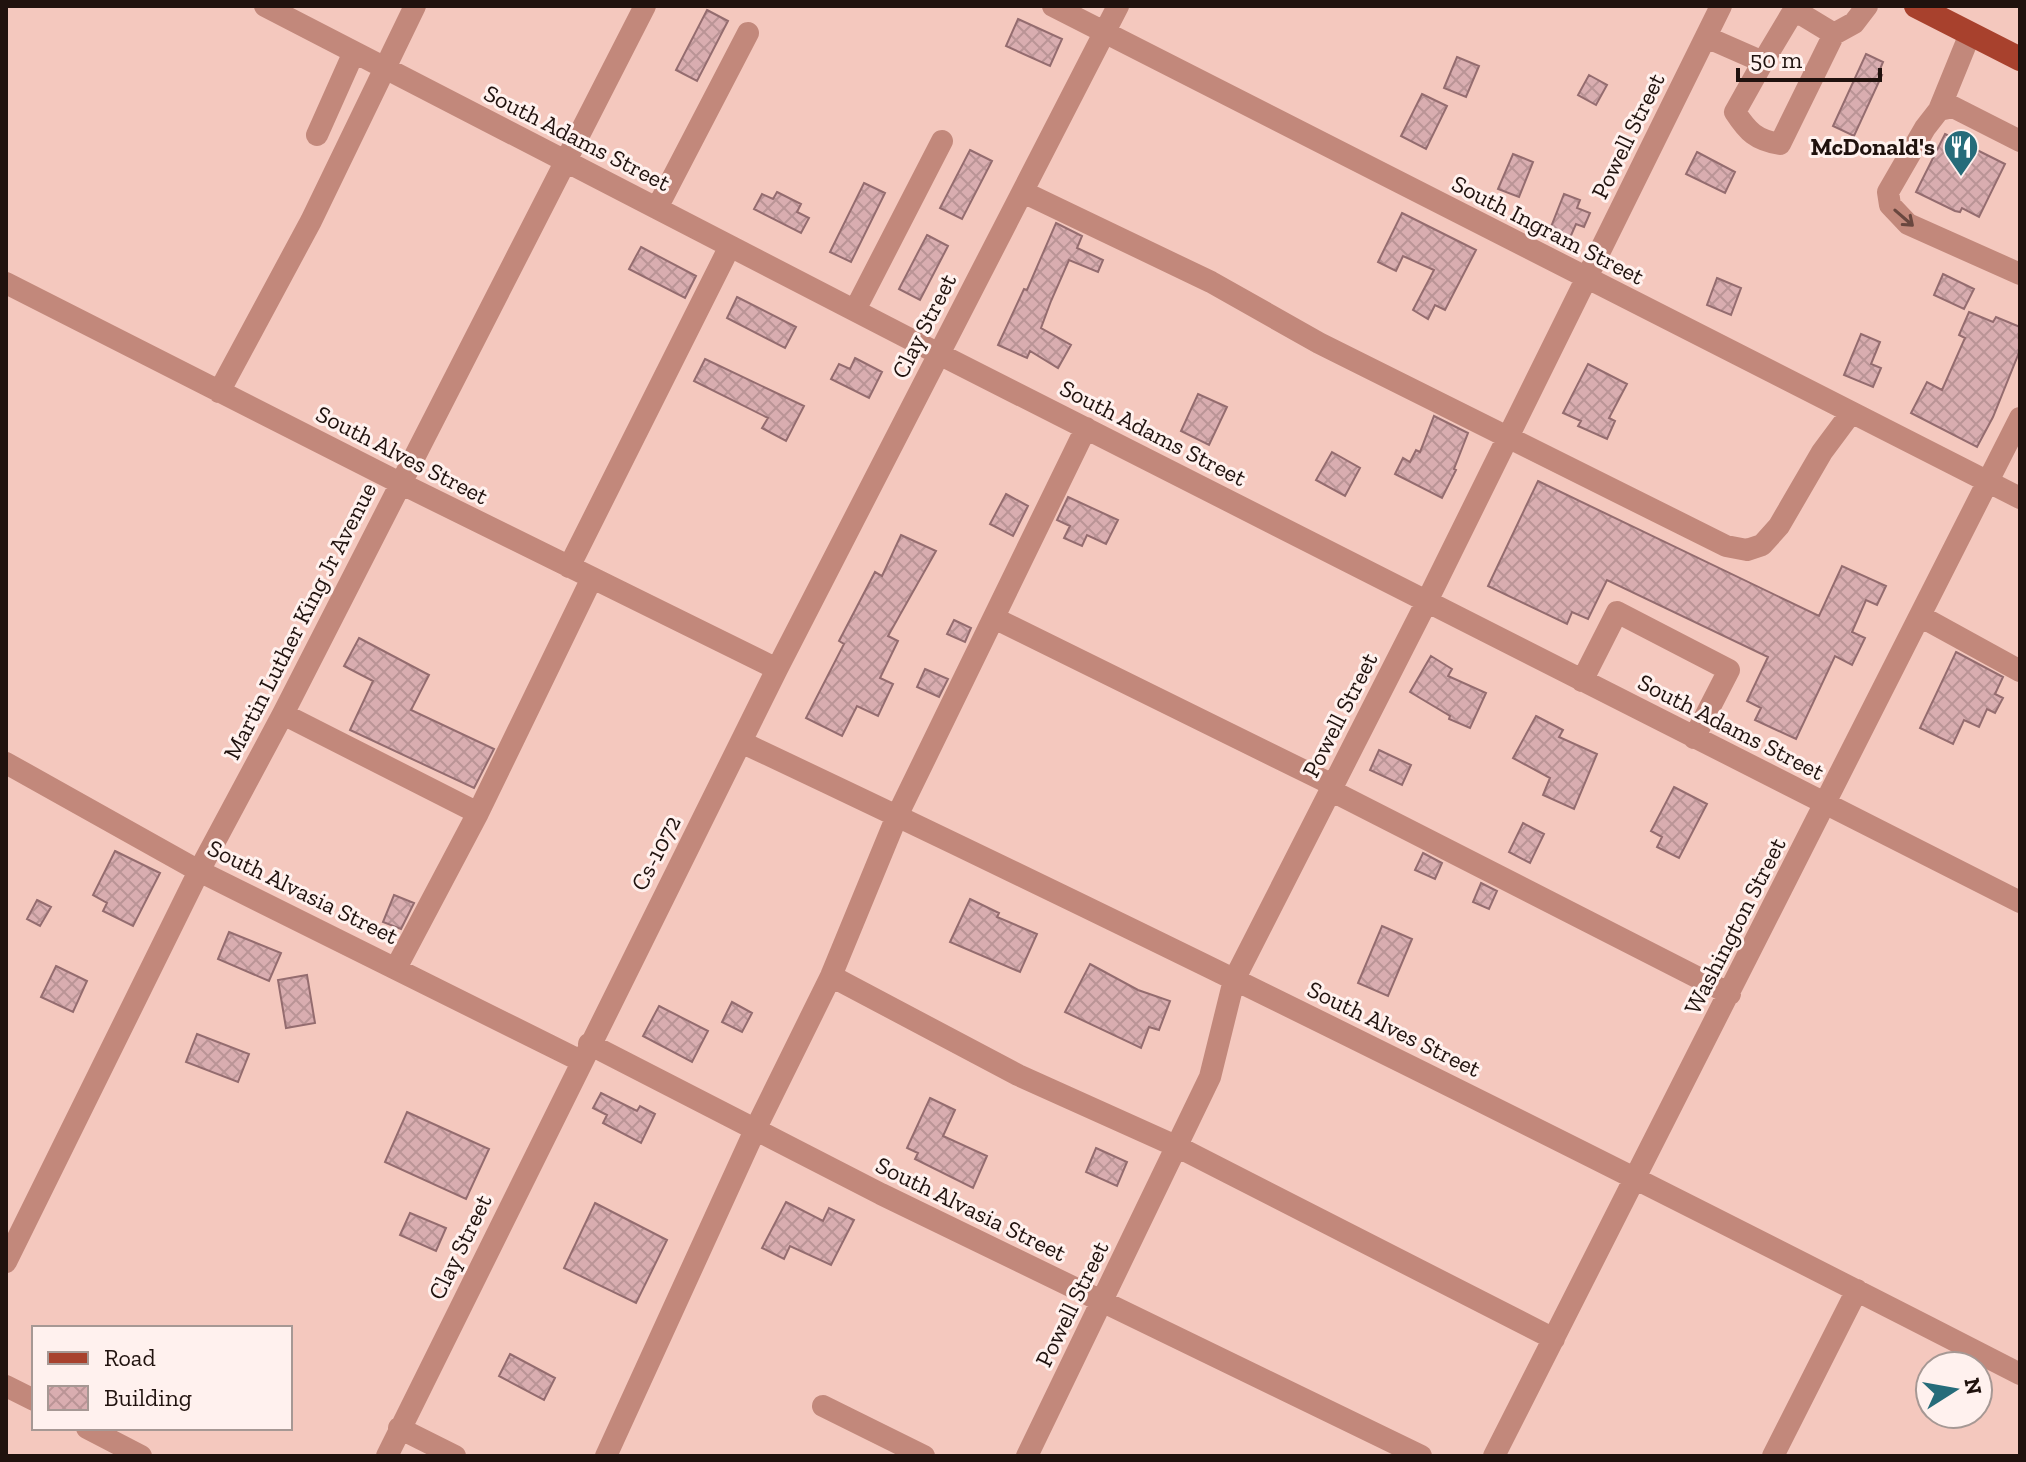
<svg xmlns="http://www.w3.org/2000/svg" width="2026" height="1462" font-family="'Zilla Slab',serif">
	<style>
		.building { fill: url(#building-cross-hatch); stroke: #946c6f; stroke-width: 2 }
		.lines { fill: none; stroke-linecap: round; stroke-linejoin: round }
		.minor { stroke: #c2887b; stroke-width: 22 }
		.major { stroke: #a8412d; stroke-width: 24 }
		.oneway { stroke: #69473f }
		.labels { text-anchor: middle; stroke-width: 6; stroke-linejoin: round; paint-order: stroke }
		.street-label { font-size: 24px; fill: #20120e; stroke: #fff1ee }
		.poi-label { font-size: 24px; font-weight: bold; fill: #20120e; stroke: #fff1ee; text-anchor: end }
	</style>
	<defs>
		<pattern id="building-cross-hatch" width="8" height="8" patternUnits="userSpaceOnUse" patternTransform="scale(2)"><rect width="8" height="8" fill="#d9adb0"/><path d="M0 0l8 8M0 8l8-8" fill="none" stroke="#ba9496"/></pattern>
	</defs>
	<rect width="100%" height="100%" fill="#f4c8be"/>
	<path class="building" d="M707 10 728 21 697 81 676 70Z
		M1018 19 1062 39 1050 66 1006 46Z
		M1866 54 1883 62 1878 74 1882 75 1854 136 1833 126Z
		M1457 57 1479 66 1466 97 1444 88Z
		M1589 75 1607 85 1596 105 1578 95Z
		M1422 94 1447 106 1426 149 1401 136Z
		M1945 134 2005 164 1979 217 1962 208 1960 212 1955 211 1916 192Z
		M970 150 992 161 962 219 940 208Z
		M1697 152 1735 172 1725 193 1686 174Z
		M1513 154 1533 162 1519 197 1498 189Z
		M864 183 885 193 851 262 830 252Z
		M777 192 801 204 797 212 809 218 801 233 754 209 762 194 773 199Z
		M1564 194 1580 200 1577 208 1590 213 1584 227 1576 224 1569 240 1549 232Z
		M1402 213 1476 250 1445 310 1435 305 1428 319 1413 310 1434 270 1403 256 1396 271 1378 262Z
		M1056 223 1082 236 1077 248 1103 260 1098 272 1069 260 1051 301 1041 328 1071 345 1058 368 1030 351 1027 358 998 345 1024 289 1027 290Z
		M927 235 948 246 920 300 899 289Z
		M641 247 696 276 685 298 629 269Z
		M1943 274 1974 289 1964 309 1934 295Z
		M1717 278 1741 288 1731 315 1707 305Z
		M737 297 796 327 785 348 727 318Z
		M1969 312 1993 322 1996 317 2020 327V350L1993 417 1977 447 1911 413 1927 382 1942 390 1965 338 1959 335Z
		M1861 334 1880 342 1871 364 1881 368 1873 387 1844 375Z
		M855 358 882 372 869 398 831 379 839 364 850 369Z
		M705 359 804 406 786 441 762 428 768 418 694 381Z
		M1588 364 1627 384 1609 418 1615 421 1607 439 1578 426 1581 421 1563 413Z
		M1198 394 1227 407 1209 445 1181 431Z
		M1434 416 1468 433 1454 469 1456 470 1442 498 1395 474 1403 458 1410 462 1416 450 1420 452Z
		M1332 452 1360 468 1345 496 1316 480Z
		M1538 481 1819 616 1842 566 1886 586 1877 605 1866 600 1852 632 1865 638 1852 665 1835 656 1796 739 1755 720 1761 708 1747 701 1768 657 1607 580 1588 619 1572 612 1567 624 1488 586Z
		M1006 494 1028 506 1013 536 990 524Z
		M1068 497 1118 520 1106 544 1087 535 1082 546 1064 538 1070 526 1057 520Z
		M901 535 936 551 888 636 898 641 880 678 893 684 878 716 857 706 842 736 806 718 844 644 839 641 875 572 882 576Z
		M954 620 971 628 965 642 947 634Z
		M359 638 429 675 411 710 494 749 474 788 350 730 373 681 344 666Z
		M1956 652 2003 677 1995 694 2003 698 1995 713 1987 709 1979 727 1964 720 1953 744 1920 728Z
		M1431 656 1452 669 1448 676 1486 693 1470 728 1449 719 1450 716 1410 692Z
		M925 669 948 679 939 697 917 687Z
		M1536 716 1563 730 1559 737 1597 754 1574 809 1543 795 1550 778 1513 758Z
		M1379 750 1411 765 1402 785 1370 770Z
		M1674 787 1707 804 1679 858 1657 847 1662 837 1651 831Z
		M1523 823 1544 834 1530 863 1509 852Z
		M115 851 160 873 133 926 103 911 107 903 93 895Z
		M1423 853 1442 863 1435 879 1415 870Z
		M1481 883 1497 891 1489 909 1473 902Z
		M394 895 414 903 401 929 383 922Z
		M970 899 999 913 997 917 1037 934 1020 972 950 942Z
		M37 900 51 907 40 926 27 919Z
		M1382 926 1412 939 1388 996 1358 983Z
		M229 932 281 953 269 981 218 959Z
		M1090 964 1138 990 1170 1001 1159 1030 1149 1027 1141 1048 1065 1012Z
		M56 966 87 981 73 1012 41 997Z
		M307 975 315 1023 286 1028 278 980Z
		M732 1002 752 1013 742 1032 722 1022Z
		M659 1006 708 1031 692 1062 643 1036Z
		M197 1034 249 1054 238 1082 186 1062Z
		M601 1093 637 1111 640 1106 655 1114 641 1143 603 1123 607 1115 593 1108Z
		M930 1098 955 1110 943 1136 987 1156 973 1188 915 1159 918 1153 907 1148Z
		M407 1112 489 1149 466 1199 385 1162Z
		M1096 1148 1127 1162 1117 1186 1086 1172Z
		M786 1202 823 1221 829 1208 854 1220 831 1265 790 1246 784 1259 762 1248Z
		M595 1203 667 1240 636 1303 564 1268Z
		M410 1213 446 1228 436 1251 400 1235Z
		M510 1354 555 1378 544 1400 499 1376Z"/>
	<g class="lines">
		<path class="minor" d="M265 6 939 354 2020 902
			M1053 6 2020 498
			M1706 37 1763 62 1735 112C1748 132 1756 140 1780 144L1834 34 1854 23 1867 6
			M1763 62 1791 15 1801 14 1834 34
			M1939 110 1970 34
			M317 135 354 52
			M2020 141 1953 107 1939 110 1925 128 1888 192 1890 205 1908 224 2020 274
			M1023 192 1211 282 1319 343 1726 546 1747 550 1762 545 1779 526 1822 452 1851 413
			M657 208 748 33
			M6 283 400 483 777 669
			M855 310 942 141
			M219 392 311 221 415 6
			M569 567 730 246
			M1920 616 2020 671
			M994 618 1333 785
			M1582 681 1617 612 1729 670 1694 738
			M283 714 478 813
			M741 742C1171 945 1597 1157 2020 1374
			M6 763 199 871 581 1061
			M1330 790 1730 994
			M396 968 478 813 592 578
			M831 976 1018 1075 1178 1147 1554 1339
			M589 1044 881 1194 1421 1456
			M6 1262 199 871 283 714 645 6
			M6 1386 34 1400
			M823 1406 924 1456
			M87 1428 141 1456
			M399 1428 455 1456
			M387 1456 777 669 1118 6
			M606 1456 755 1130 831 976 897 816 1086 428
			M1027 1456 1210 1077 1234 980 1427 601 1721 6
			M1494 1456 2020 418
			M1773 1456 1857 1290"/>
		<path class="major" d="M1916 6 2020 59"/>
	</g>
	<defs><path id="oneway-shaft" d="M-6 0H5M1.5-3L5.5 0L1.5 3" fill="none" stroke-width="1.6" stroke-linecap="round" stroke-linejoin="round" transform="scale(2)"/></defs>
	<use class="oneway" href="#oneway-shaft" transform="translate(1904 218) rotate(41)"/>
	<defs>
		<g id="restaurant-pin" transform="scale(1.8)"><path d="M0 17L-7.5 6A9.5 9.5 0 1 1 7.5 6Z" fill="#266c7a" stroke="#fff1ee"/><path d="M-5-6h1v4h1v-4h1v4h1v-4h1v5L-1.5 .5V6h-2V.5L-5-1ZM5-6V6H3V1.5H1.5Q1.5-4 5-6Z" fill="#fff"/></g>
	</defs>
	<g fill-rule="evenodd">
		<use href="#restaurant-pin" x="1961" y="147"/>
	</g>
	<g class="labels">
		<g class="street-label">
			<text transform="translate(1628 136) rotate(-64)" y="8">Powell Street</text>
			<text transform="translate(577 138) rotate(27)" y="8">South Adams Street</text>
			<text transform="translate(1548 230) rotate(27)" y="8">South Ingram Street</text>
			<text transform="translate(924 326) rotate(-63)" y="8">Clay Street</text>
			<text transform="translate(1153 433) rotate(27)" y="8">South Adams Street</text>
			<text transform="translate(402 455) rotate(27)" y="8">South Alves Street</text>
			<text transform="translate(300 621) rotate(-63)" y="8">Martin Luther King Jr Avenue</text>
			<text transform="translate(1340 715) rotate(-63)" y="8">Powell Street</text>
			<text transform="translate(1731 727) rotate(27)" y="8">South Adams Street</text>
			<text transform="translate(656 853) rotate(-63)" y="8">Cs-1072</text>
			<text transform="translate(303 892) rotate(26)" y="8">South Alvasia Street</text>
			<text transform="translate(1735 926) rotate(-63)" y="8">Washington Street</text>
			<text transform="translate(1394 1029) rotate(26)" y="8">South Alves Street</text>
			<text transform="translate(971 1209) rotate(26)" y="8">South Alvasia Street</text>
			<text transform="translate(460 1247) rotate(-64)" y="8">Clay Street</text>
			<text transform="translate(1072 1304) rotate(-64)" y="8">Powell Street</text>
		</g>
		<g class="poi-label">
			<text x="1935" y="155">McDonald's</text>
		</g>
	</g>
	<rect width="2026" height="1462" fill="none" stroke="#20120e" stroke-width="16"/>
	<rect x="32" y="1326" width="260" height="104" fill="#fff1ee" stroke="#a69894" stroke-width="2"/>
	<rect x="48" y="1352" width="40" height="12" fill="#a8412d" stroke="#a69894" stroke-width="2"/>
	<text x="104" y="1366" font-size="24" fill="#20120e">Road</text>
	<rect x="48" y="1386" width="40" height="24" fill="url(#building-cross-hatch)" stroke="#a69894" stroke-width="2"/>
	<text x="104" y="1406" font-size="24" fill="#20120e">Building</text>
	<g transform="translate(1954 1390) rotate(79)"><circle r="38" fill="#fff1ee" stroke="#a69894" stroke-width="2"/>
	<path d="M0-6L14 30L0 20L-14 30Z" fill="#266c7a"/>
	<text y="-12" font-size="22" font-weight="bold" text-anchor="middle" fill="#20120e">N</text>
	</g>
	<path d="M1738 68v12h142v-12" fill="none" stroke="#20120e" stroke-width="4"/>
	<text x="1750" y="68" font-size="24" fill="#20120e" stroke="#fff1ee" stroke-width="6" paint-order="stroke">50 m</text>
</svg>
